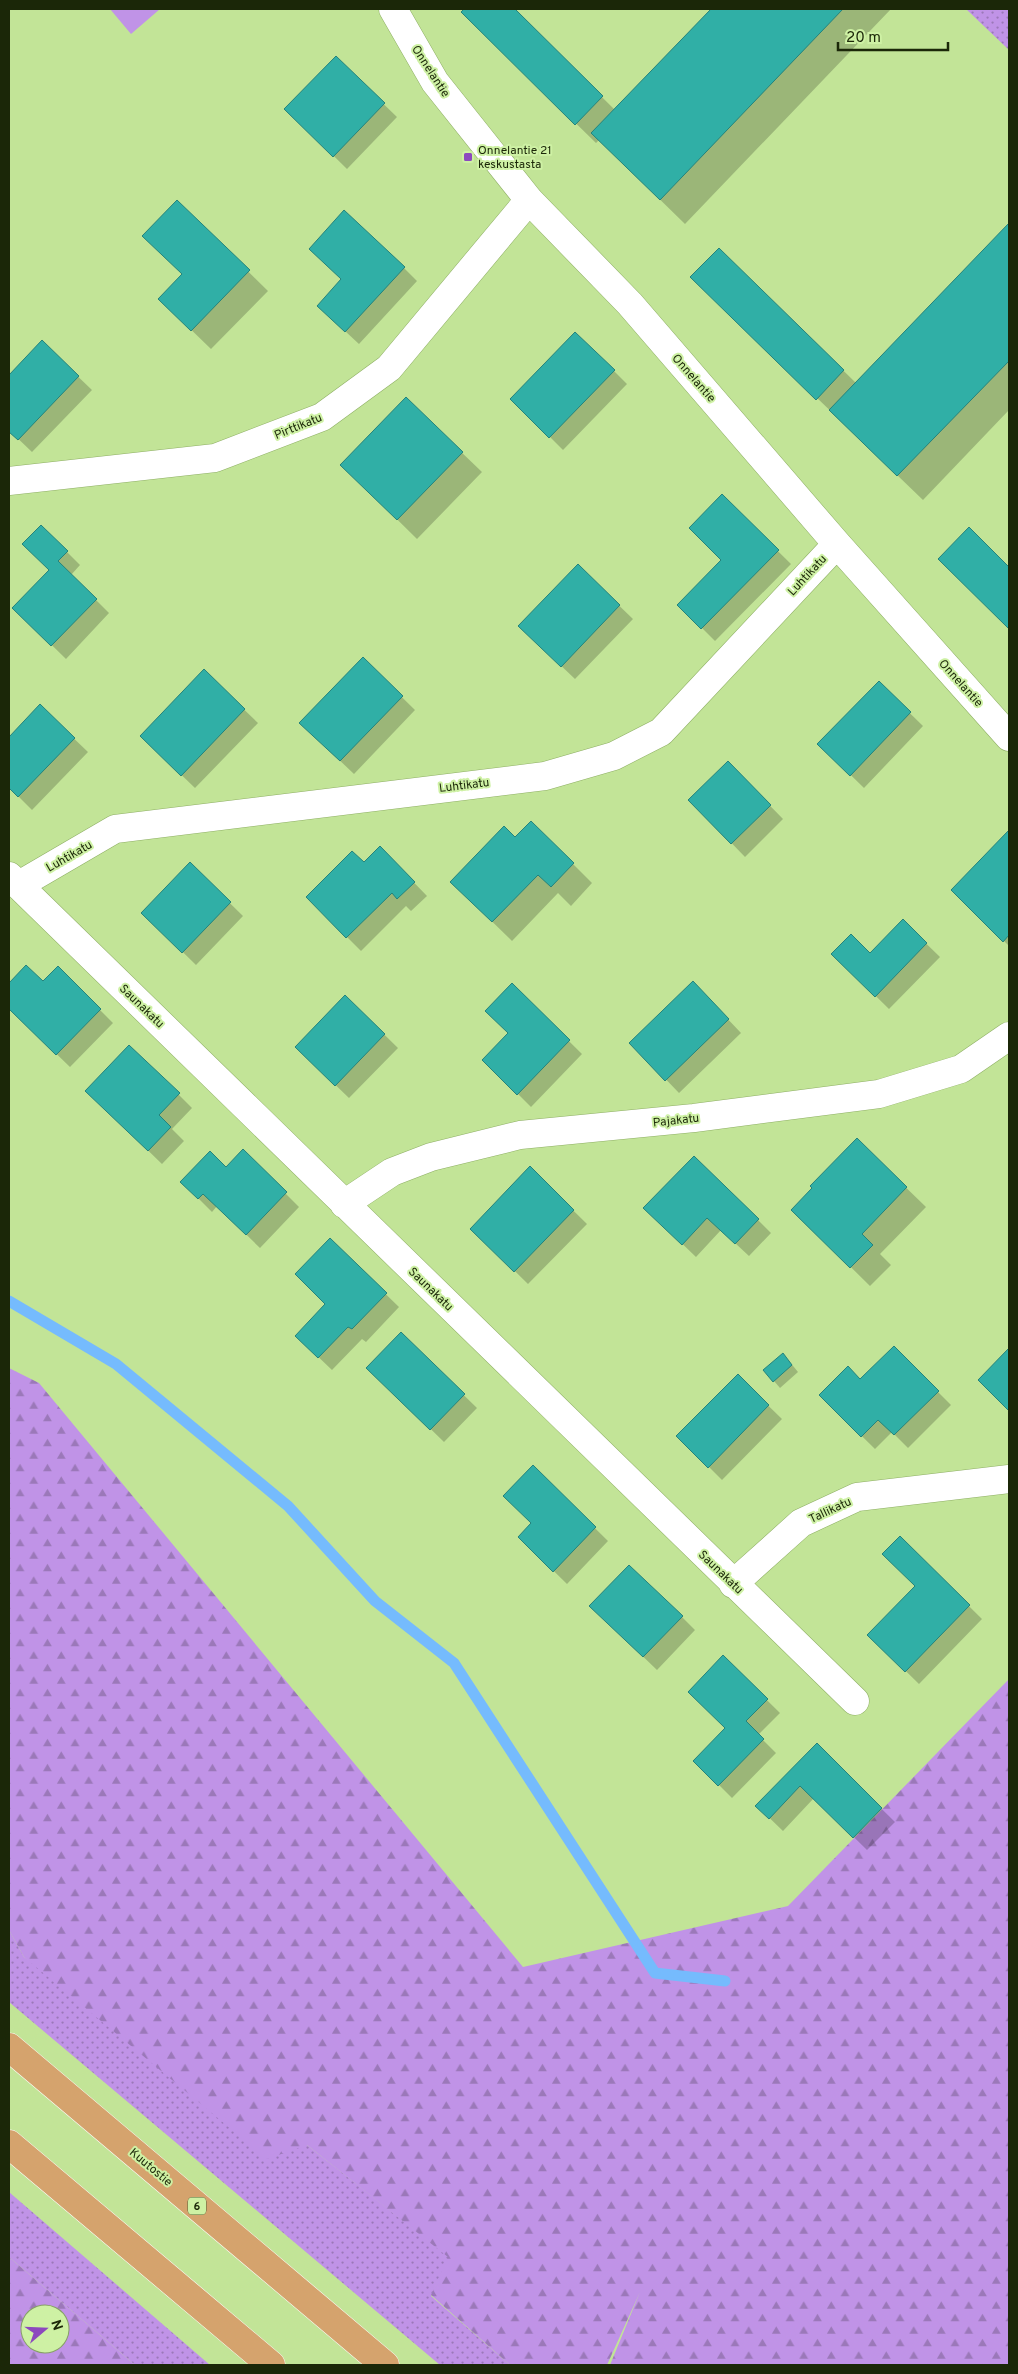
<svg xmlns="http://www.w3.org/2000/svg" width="1018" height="2374" font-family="Overpass,sans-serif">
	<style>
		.grass { fill: url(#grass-dots) }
		.forest { fill: url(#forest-firs); fill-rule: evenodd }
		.garden { fill: #c093e7 }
		.shadow { fill: #0003 }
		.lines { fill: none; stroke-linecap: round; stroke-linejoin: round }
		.stream { stroke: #75bbfd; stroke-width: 11 }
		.building { fill: #30afa6; stroke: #24837c }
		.minor-casing { stroke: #8eaf64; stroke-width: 29 }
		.highway-casing { stroke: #fff; stroke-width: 29 }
		.minor { stroke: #fff; stroke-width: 28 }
		.highway { stroke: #d5a36d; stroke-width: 28 }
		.poi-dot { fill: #8c49be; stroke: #cef1a4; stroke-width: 2 }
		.labels { text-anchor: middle; stroke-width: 4; stroke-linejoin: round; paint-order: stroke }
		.shield { fill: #cef1a4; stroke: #516437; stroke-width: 1 }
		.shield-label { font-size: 11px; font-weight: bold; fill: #1b2708 }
		.street-label { font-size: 12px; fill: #1b2708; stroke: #cef1a4 }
		.poi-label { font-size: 12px; fill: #1b2708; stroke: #cef1a4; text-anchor: start }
	</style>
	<defs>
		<pattern id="grass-dots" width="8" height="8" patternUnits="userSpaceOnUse" patternTransform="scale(1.25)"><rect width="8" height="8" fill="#c093e7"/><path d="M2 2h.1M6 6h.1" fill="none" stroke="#9b78b9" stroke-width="1.8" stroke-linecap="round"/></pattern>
		<pattern id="forest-firs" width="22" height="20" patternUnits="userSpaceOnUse" patternTransform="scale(1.25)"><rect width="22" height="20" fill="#c093e7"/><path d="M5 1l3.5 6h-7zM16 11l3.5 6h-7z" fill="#9b78b9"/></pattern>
	</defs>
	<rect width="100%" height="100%" fill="#c2e497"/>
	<path class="grass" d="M966 9H1009V50Z
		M9 1930 24 1957 307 2145 449 2257 431 2296 510 2365H440L9 2002Z
		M9 2192 210 2365H135L9 2257Z"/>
	<path class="forest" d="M9 1368 39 1383 523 1967 788 1906 1009 1679V2365H610L640 2292 607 2365H510L431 2295 448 2257 307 2145 267 2159 24 1957 9 1930Z
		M9 2257 135 2365H9ZM30 2314H60V2344H30Z"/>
	<path class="garden" d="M110 9H160L131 34Z"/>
	<path class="shadow" d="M466 9H513L615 110 712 9H891L685 224 599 140 596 143 462 12Z
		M336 58 397 117 347 169 286 109Z
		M177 201 268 291 211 349 179 318 183 275Z
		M1009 225V410L923 500 711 296 719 249 856 383Z
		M404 268 417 281 359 344 332 319 343 280Z
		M42 342 92 390 32 452 9 430V377Z
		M614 371 627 384 563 450 512 399Z
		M406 399 482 472 417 539 342 465Z
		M722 496 791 564 715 641 679 605 723 560Z
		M41 526 80 565 71 575 109 613 66 659 14 608 51 570Z
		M969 529 1009 569V627L940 559Z
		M578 566 633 619 575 679 533 639Z
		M363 659 415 710 354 774 314 736Z
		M204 671 258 723 195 788 141 736Z
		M879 683 923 726 864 788 819 744Z
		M40 706 88 752 32 810 9 787V738Z
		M728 763 783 819 745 857 690 800Z
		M531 822 592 883 571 906 558 893 512 941 471 901 515 839Z
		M1009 832V946L953 890Z
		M393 861 427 896 411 911 406 906 361 951 307 897 364 864Z
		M190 864 243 916 196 965 143 913Z
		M903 921 940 957 889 1009 833 954H870Z
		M26 967 43 983 58 968 113 1023 70 1067 9 1008V985Z
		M512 985 582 1054 531 1107 484 1060 510 1033Z
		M345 996 398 1048 349 1098 296 1047Z
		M706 996 741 1033 679 1093 631 1043Z
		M130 1046 192 1108 172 1129 184 1141 162 1164 100 1104Z
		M857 1140 926 1207 880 1254 891 1265 870 1286 793 1210Z
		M243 1151 299 1207 260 1248 217 1206 212 1212 182 1182 226 1168Z
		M530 1168 587 1224 528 1284 472 1229Z
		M645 1208 758 1220 771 1233 749 1256 721 1230 696 1257Z
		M330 1240 399 1307 366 1342 362 1339 332 1370 310 1349 327 1304Z
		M401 1334 477 1408 444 1442 368 1368Z
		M894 1348 951 1405 908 1448 892 1432 875 1449 820 1395 860 1381Z
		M1009 1350V1410L980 1380Z
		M789 1361 798 1372 780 1388 774 1381Z
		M738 1376 782 1419 722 1480 678 1436Z
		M533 1467 608 1541 567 1584 519 1537 533 1523Z
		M900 1538 982 1619 919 1684 869 1635 917 1586Z
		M682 1617 695 1630 657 1670 604 1619Z
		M723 1657 780 1713 758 1735 776 1753 732 1798 695 1761 727 1728Z
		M817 1745 895 1822 867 1850 814 1798 783 1831 757 1806Z"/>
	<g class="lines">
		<path class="stream" d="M9 1301 116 1364 288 1506 375 1601 454 1663 655 1973 725 1981"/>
	</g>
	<path class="building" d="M464 9H515L603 96 575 125 461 12Z
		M711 9H843L660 200 591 133Z
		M336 56 385 103 333 157 284 109Z
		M177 200 250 270 191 331 158 299 182 274 142 236Z
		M344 210 405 267 345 332 317 306 341 279 309 249Z
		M1009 223V361L897 476 829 410Z
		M719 248 844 370 816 400 690 277Z
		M575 332 615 370 549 438 510 399Z
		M42 340 79 376 18 440 9 432V375Z
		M406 397 463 452 397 520 340 465Z
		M722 494 779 550 701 629 677 605 721 560 689 528Z
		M41 525 68 551 58 561 97 599 51 646 12 608 49 570 22 544Z
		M969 527 1009 567V629L938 559Z
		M578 564 620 605 561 667 518 626Z
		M363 657 403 696 340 761 299 723Z
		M204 669 245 709 181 776 140 736Z
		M879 681 911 712 850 776 817 744Z
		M40 704 75 738 18 797 9 788V737Z
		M728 761 771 805 731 844 688 800Z
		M531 821 574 863 551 887 538 875 492 922 450 882 504 826 515 837Z
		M1009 830V935L1003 942 951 890Z
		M380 846 415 882 397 899 392 893 346 938 306 897 352 851 364 862Z
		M190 862 231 902 182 953 141 913Z
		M903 919 927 943 875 997 831 954 851 934 870 953Z
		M26 965 43 981 58 966 101 1009 56 1055 9 1009V983Z
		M693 981 729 1019 665 1081 629 1043Z
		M512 983 570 1040 517 1095 482 1060 508 1033 485 1011Z
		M345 995 385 1034 335 1086 295 1047Z
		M129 1045 180 1093 159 1115 171 1127 148 1151 85 1091Z
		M857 1138 907 1187 862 1234 873 1245 850 1268 791 1210 812 1188 810 1186Z
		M243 1149 287 1192 246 1235 203 1194 198 1199 180 1182 210 1151 226 1167Z
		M694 1156 759 1219 735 1244 707 1218 682 1245 643 1208Z
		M530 1166 574 1210 514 1272 470 1229Z
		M330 1238 387 1293 352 1329 348 1327 318 1358 295 1336 325 1304 295 1274Z
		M401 1332 465 1394 430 1430 366 1368Z
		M894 1346 939 1391 894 1435 878 1420 861 1437 819 1395 848 1366 860 1379Z
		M1009 1348V1411L978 1380Z
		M783 1353 792 1365 773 1382 763 1370Z
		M738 1374 769 1405 708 1468 676 1436Z
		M533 1465 596 1527 553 1572 518 1537 531 1523 503 1496Z
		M900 1536 970 1605 905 1672 867 1635 915 1586 882 1554Z
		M629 1565 683 1616 643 1657 589 1606Z
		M723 1655 768 1699 746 1721 764 1739 718 1786 693 1761 725 1728 688 1692Z
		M817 1743 882 1808 853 1838 800 1786 769 1819 755 1806Z"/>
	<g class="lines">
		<g class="minor-casing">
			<path id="minor" d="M393 9 435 82 529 200 630 304 837 544 1009 737
				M9 481 215 458 322 417 389 368 529 200
				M9 876 855 1701
				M19 885 115 829 545 776 614 756 661 732 837 544
				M344 1204 392 1172 431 1157 520 1135 694 1118 879 1094 961 1069 1009 1036
				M733 1584 801 1523 857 1497 1009 1479"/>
		</g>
		<g class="highway-casing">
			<path id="highway" d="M9 2047 385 2365
				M9 2144 271 2365"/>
		</g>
		<use href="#minor" class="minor"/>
		<use href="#highway" class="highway"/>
	</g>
	<rect class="poi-dot" x="463" y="152" width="10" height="10" rx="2.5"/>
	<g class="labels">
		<rect class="shield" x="188" y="2197.5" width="18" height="17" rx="4"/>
		<g class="shield-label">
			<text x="197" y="2210">6</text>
		</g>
		<g class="street-label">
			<text transform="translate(431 71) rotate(57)" y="4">Onnelantie</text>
			<text transform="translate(694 378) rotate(49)" y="4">Onnelantie</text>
			<text transform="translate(298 426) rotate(-22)" y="4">Pirttikatu</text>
			<text transform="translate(807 575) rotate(-47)" y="4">Luhtikatu</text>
			<text transform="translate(961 683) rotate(48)" y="4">Onnelantie</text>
			<text transform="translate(464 785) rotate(-7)" y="4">Luhtikatu</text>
			<text transform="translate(69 856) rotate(-30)" y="4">Luhtikatu</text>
			<text transform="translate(142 1006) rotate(44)" y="4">Saunakatu</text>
			<text transform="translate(676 1120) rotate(-6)" y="4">Pajakatu</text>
			<text transform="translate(431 1289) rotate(44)" y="4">Saunakatu</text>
			<text transform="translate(830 1510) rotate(-25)" y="4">Tallikatu</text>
			<text transform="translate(721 1572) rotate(44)" y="4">Saunakatu</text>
			<text transform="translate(151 2167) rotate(40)" y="4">Kuutostie</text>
		</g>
		<g class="poi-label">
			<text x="478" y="154">Onnelantie 21<tspan x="478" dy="14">keskustasta</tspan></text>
		</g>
	</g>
	<rect width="1018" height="2374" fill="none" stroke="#1b2708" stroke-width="20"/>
	<g transform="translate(45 2329) rotate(71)"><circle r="24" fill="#cef1a4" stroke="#86a066"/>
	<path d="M0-4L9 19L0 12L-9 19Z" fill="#8c49be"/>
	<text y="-8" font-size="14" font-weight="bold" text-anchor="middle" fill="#1b2708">N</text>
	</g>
	<path d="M838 42v8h110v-8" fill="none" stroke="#1b2708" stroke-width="2.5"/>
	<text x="846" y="42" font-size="15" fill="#1b2708" stroke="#cef1a4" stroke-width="4" paint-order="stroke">20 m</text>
</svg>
